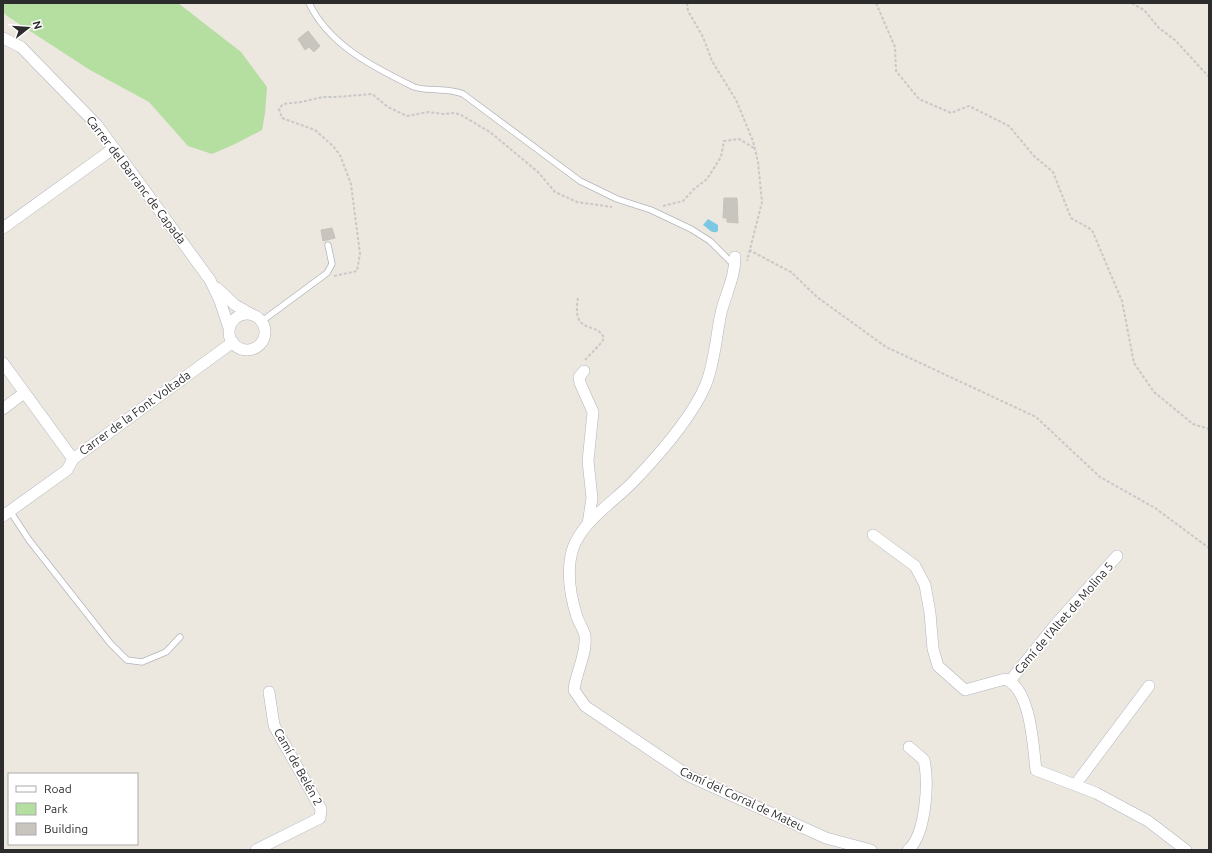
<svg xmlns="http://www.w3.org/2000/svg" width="1212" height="853" font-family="Ubuntu,sans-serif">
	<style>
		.green { fill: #b5dea1 }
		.water { fill: #7cc8e4 }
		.building { fill: #c8c5be; stroke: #c8c2b9 }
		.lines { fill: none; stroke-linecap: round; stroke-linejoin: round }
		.service-casing { stroke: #b3b5be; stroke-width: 7 }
		.minor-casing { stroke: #b3b5be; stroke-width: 12 }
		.path { stroke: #c8c8c8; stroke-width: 2; stroke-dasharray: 3 2; stroke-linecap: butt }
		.service { stroke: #fff; stroke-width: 5.5 }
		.minor { stroke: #fff; stroke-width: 11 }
		.labels { text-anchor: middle; stroke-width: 3.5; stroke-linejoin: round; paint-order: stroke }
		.street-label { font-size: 12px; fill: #2c2c2c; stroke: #fff }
	</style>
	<rect width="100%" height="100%" fill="#ece7df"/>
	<path class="green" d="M3 3H178L241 52 267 87 265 113 262 130 233 145 212 154 188 146 149 102 90 70 7 16 3 12Z"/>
	<path class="water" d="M708 219 718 225V231C712 235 708 228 703 225Z"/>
	<path class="building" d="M308 31 320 46 314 52 309 47 305 50 298 39Z
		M724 198H737L738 223 727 222V218H723Z
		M332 228 335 238 323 241 321 230Z"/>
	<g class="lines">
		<g class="service-casing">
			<path id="service" d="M309 3C329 45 373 67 414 87 430 92 448 87 463 94L580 181 617 199 651 210 691 229 710 241 734 265
				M262 321 327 273 332 264 328 245
				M10 511 29 540 110 643 127 660 142 662 166 652 180 637"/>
		</g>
		<g class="minor-casing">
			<path id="minor" d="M3 38 21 47 97 125 210 280 220 301 229 328
				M3 228 114 148
				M735 257C735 277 726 293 721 313 716 336 715 361 706 384 693 416 656 458 632 483 612 503 583 521 573 548 566 570 570 595 577 617 579 623 584 630 585 636 587 654 576 672 574 690L585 706 689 776 826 838 871 850
				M217 288 235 305 251 314
				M229 332a18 18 0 1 1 36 0a18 18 0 1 1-36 0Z
				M3 363 73 459
				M584 371 579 377 580 383 593 412 588 461 592 498 588 524
				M3 409 24 393
				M3 516 67 470 73 459 233 342
				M873 535 915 566 925 585 930 613 933 649 938 666 965 690 1005 679C1031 688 1033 746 1036 770L1096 793 1148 821 1186 850
				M1010 681 1056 624 1117 556
				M1075 785 1149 686
				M256 850 320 818 321 809 277 731 274 725 269 692
				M908 850C926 835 929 782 924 760L909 747"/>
		</g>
		<path class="path" d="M687 3 688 11 703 37 712 61 736 100 753 141 758 162 762 202 747 261
			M876 3 895 47 896 71 919 99 951 113 969 106 1009 126 1034 156 1053 172 1071 218 1092 230 1122 301 1134 363 1154 392 1193 424 1209 429
			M1132 3 1144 10 1159 28 1175 40 1209 77
			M663 206 683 201 694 189 707 179 721 157 724 141 739 139 754 148
			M749 250 791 272 817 297 886 347 1036 417 1100 477 1155 508 1209 548
			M334 276 357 271 360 254 351 184 340 155 333 146 315 130 282 118 279 109 283 104 301 102 323 97H336L372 94 388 107 407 116 428 112 443 114 455 113 461 115 490 132 538 172 555 192 577 202 612 207
			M578 298C577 304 576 311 578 317 581 330 599 325 604 338L602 342 585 360"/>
		<use href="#service" class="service"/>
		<use href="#minor" class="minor"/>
	</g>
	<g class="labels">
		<g class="street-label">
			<text transform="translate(136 180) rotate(53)" y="4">Carrer del Barranc de Capada</text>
			<text transform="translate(135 413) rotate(-36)" y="4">Carrer de la Font Voltada</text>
			<text transform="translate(1064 618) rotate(-49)" y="4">Camí de l'Altet de Molina 5</text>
			<text transform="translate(298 767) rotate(61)" y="4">Camí de Belén 2</text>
			<text transform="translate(742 799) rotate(25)" y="4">Camí del Corral de Mateu</text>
		</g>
	</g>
	<rect width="1212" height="853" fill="none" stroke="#2c2c2c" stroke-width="8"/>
	<rect x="8" y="773" width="130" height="72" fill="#ffffff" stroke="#ababab"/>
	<rect x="16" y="786" width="20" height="6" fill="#ffffff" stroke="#ababab"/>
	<text x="44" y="793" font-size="12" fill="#2c2c2c">Road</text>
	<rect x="16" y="803" width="20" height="12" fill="#b5dea1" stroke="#ababab"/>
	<text x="44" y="813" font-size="12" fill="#2c2c2c">Park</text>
	<rect x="16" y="823" width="20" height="12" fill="#c8c5be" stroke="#ababab"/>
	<text x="44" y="833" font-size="12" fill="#2c2c2c">Building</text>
	<g transform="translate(28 28) rotate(73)" stroke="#ffffff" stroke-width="3" paint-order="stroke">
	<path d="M0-3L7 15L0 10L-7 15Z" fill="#2c2c2c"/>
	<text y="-6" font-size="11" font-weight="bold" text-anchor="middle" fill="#2c2c2c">N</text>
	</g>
</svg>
